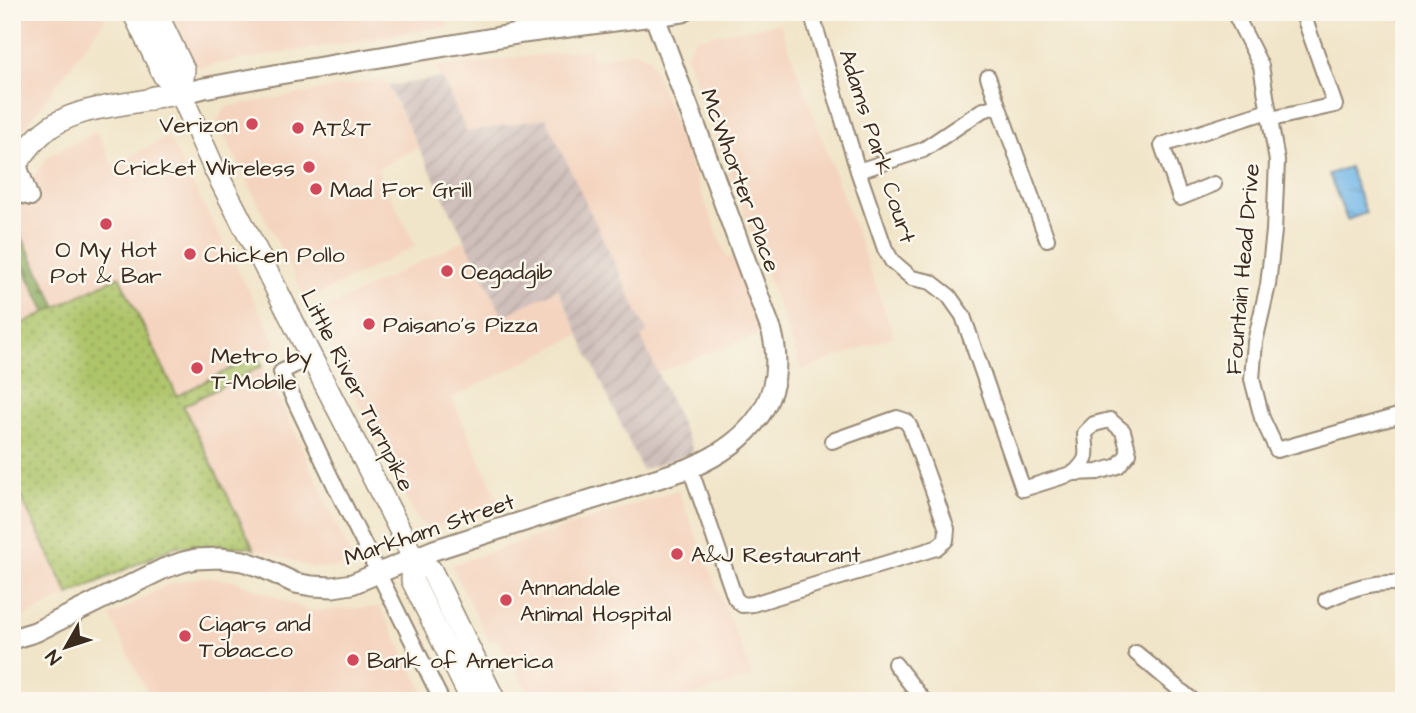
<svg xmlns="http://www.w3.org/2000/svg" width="1416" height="713" font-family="'Architects Daughter',sans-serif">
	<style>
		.built { fill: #f4d4bf }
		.industrial { fill: url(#industrial-furrows) }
		.forest { fill: url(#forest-firs); stroke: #626a3e; stroke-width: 2 }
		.park { fill: url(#park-dots); stroke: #747744; stroke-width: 2 }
		.water { fill: url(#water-ripples); stroke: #567082; stroke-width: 2 }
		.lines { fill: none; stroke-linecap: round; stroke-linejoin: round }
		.street-casing { stroke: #968874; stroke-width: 18 }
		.secondary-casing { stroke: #968874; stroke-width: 23 }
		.primary-casing { stroke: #968874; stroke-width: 24 }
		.street { stroke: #fff; stroke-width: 14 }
		.secondary { stroke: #fff; stroke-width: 19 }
		.primary { stroke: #fff; stroke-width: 21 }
		.poi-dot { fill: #d1495b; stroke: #fbf7ec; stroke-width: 2.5 }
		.labels { text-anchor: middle; stroke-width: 5; stroke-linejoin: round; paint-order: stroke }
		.poi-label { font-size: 23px; fill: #3b2a1e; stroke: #fbf7ec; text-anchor: start }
		.street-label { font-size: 23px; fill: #3b2a1e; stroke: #fbf7ec }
	</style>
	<defs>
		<pattern id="industrial-furrows" width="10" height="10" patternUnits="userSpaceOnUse" patternTransform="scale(1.75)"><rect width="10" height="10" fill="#d0c0bb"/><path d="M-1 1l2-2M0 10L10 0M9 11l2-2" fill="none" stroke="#b4a5a0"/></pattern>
		<pattern id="forest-firs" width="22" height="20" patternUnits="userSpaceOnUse" patternTransform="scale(1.75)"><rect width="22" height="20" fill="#8aaa5d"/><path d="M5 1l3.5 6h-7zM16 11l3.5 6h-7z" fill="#728b4c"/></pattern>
		<pattern id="park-dots" width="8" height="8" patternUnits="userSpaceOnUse" patternTransform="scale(1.75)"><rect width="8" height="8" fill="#adc469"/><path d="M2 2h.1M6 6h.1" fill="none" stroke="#8e9f56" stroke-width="1.8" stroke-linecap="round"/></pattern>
		<pattern id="water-ripples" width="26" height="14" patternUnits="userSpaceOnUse" patternTransform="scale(1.75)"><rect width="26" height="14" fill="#70b6e7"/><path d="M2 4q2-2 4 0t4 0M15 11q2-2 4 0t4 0" fill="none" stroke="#5d94bb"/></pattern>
	</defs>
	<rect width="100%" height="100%" fill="#fbf7ec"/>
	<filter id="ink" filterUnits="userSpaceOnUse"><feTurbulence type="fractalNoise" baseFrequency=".0143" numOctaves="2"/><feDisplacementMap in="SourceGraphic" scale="14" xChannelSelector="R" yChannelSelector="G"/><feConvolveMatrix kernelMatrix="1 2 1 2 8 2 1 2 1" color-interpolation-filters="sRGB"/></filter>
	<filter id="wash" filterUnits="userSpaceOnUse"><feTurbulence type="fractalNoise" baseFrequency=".00686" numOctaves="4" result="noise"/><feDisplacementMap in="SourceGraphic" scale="28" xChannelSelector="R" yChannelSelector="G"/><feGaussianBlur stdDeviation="1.57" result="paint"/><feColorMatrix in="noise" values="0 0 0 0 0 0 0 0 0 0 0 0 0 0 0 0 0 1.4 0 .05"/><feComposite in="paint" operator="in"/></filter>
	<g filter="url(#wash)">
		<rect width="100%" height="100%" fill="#f1e5c9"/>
		<path class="built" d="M12 12H95L106 18 12 145Z
			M169 12H494L448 19V26L197 67Z
			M780 23 894 336 802 370 686 55 695 38Z
			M590 49 593 60 634 51 649 57 727 258 733 256 761 334 657 372 641 336 646 331 546 118 467 132 436 67Z
			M384 79 418 147 377 169 416 246 306 300 217 120 226 107Z
			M97 132 113 165 168 137 277 344 177 396 119 276 57 307 12 218V204L50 155Z
			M465 240 503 316 557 289 579 335 452 398 503 511 428 528 417 520 314 314Z
			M12 245 46 312 12 329Z
			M262 366 297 437 352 559 341 568H314L254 549 183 405Z
			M12 479 69 595 24 617 12 620Z
			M678 490 753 677 674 701H533L498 639 489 641 451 565Z
			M203 577 237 581 309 611 380 607 429 701H151L110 616 169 584Z"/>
		<path class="industrial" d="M442 78 467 132 546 118 647 332 641 337 694 452 642 470 558 289 503 316 388 86Z"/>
		<path class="forest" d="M12 218 57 307 46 312 12 245Z"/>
		<path class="park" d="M119 276 177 396 257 355 262 366 183 406 254 549 249 547 176 546 69 595 12 479V329Z"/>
		<path class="water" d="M1349 167 1366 213 1347 220 1329 174Z"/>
	</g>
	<g filter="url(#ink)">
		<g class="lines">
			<g class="street-casing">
				<path id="street" d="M811 12 858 171 885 249 892 261 912 278 931 282 949 296 963 316 1023 489 1074 473 1098 472 1118 466 1129 453 1123 431 1110 420 1094 424 1085 433C1086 455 1091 457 1074 473
					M1234 12 1261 66 1277 161 1274 231 1268 285 1255 342 1252 379 1262 418 1277 450 1398 416 1404 417
					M1403 12 1404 14
					M988 77 998 105
					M1271 119 1335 105 1304 17
					M18 162 31 198
					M858 171 923 150 981 111 998 105 1047 239
					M1214 184 1180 198 1162 145 1268 111
					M12 193 31 198
					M311 357 281 372 336 488 442 701
					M690 468 735 598 742 605 753 604 936 548 946 540 947 529 910 427 906 421 897 418 832 441
					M1326 600C1352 588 1375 580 1404 584
					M1136 653 1193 701
					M895 664 924 701"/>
			</g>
			<g class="secondary-casing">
				<path id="secondary" d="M181 94 204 88 274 75 523 33 683 12
					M12 639 35 632 163 569 183 562 196 559 220 558 243 561 261 567 295 583 312 586 333 587 352 584 434 550 690 468C748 443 789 400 772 332L653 12"/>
			</g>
			<g class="primary-casing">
				<path id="primary" d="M133 12 164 76 181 94 213 166 401 532 413 558 412 580 472 701
					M156 12 184 70 181 94
					M12 170C22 157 31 142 44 132 72 108 112 107 147 100L154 97 181 94
					M413 558 431 570 495 701"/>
			</g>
			<use href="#street" class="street"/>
			<use href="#secondary" class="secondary"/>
			<use href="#primary" class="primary"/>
		</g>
	</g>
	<g class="poi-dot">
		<circle cx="252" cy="124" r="7"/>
		<circle cx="298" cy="128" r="7"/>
		<circle cx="309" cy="167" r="7"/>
		<circle cx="316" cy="189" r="7"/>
		<circle cx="106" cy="224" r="7"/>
		<circle cx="190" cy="254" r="7"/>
		<circle cx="447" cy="271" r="7"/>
		<circle cx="369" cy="324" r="7"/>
		<circle cx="197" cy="368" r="7"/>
		<circle cx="677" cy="554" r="7"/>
		<circle cx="506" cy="600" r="7"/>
		<circle cx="185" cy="636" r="7"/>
		<circle cx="353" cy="660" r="7"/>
	</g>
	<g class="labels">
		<g class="poi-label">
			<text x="238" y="132" text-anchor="end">Verizon</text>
			<text x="312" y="136">AT&amp;T</text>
			<text x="295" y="175" text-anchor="end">Cricket Wireless</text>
			<text x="330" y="197">Mad For Grill</text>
			<text x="106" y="257" text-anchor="middle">O My Hot<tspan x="106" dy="26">Pot &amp; Bar</tspan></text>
			<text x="204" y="262">Chicken Pollo</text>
			<text x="461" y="279">Oegadgib</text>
			<text x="383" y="332">Paisano's Pizza</text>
			<text x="211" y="363">Metro by<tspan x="211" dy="26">T-Mobile</tspan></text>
			<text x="691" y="562">A&amp;J Restaurant</text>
			<text x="520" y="595">Annandale<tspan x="520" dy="26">Animal Hospital</tspan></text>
			<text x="199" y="631">Cigars and<tspan x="199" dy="26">Tobacco</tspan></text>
			<text x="367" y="668">Bank of America</text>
		</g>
		<g class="street-label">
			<text transform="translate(878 146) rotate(72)" y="8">Adams Park Court</text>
			<text transform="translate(741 180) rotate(70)" y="8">McWhorter Place</text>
			<text transform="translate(1242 269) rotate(-85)" y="8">Fountain Head Drive</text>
			<text transform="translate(358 390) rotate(63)" y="8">Little River Turnpike</text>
			<text transform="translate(429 529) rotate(-19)" y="8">Markham Street</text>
		</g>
	</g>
	<rect width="1416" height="713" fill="none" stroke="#fbf7ec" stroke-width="42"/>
	<g transform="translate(66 647) rotate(231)" stroke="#fbf7ec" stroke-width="5" paint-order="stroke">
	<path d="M0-5L12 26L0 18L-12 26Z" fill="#3b2a1e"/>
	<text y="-10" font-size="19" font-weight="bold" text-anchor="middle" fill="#3b2a1e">N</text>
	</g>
</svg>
